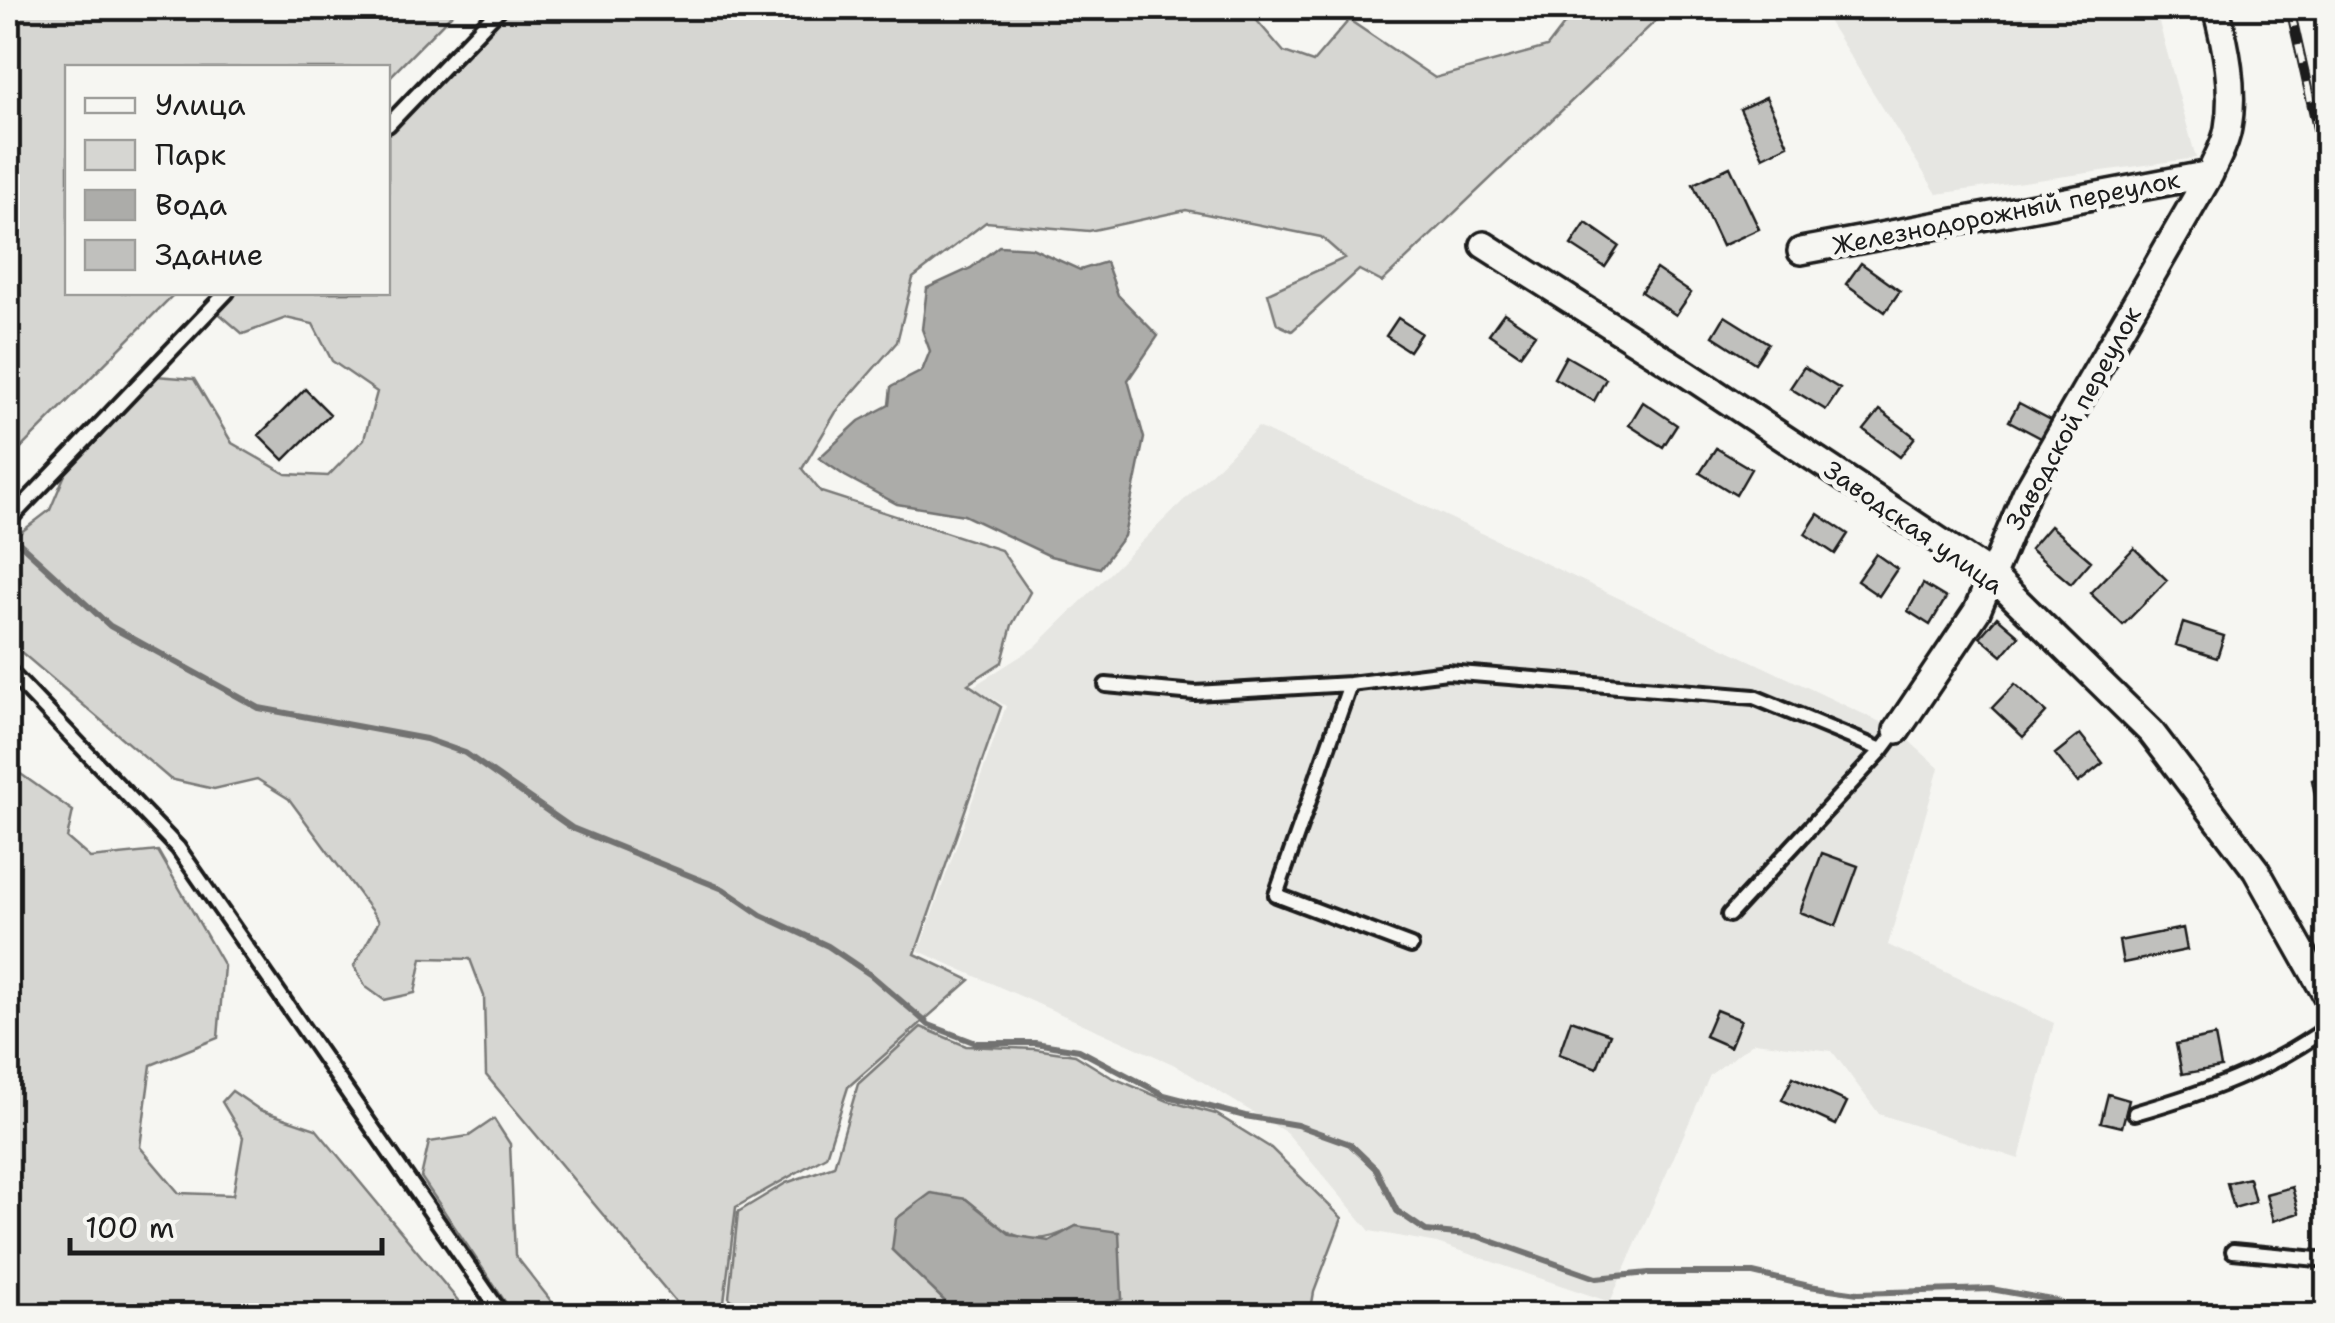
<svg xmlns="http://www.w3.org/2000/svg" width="2335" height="1323" font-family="'Shantell Sans',sans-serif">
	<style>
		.built { fill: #e6e6e2 }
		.green { fill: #d6d6d2; stroke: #797977; stroke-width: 2.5 }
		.water { fill: #acaca9; stroke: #727271; stroke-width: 2.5 }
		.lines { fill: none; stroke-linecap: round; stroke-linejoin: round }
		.stream { stroke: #727271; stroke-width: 6 }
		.building { fill: #c0c0bd; stroke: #1c1c1c; stroke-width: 2.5 }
		.lane-casing { stroke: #1c1c1c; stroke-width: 20 }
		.street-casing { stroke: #1c1c1c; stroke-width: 32 }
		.lane { stroke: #f6f6f2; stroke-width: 12 }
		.street { stroke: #f6f6f2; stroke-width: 25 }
		.rail-casing { stroke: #1c1c1c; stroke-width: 10 }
		.rail { stroke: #f6f6f2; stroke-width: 6; stroke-dasharray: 19; stroke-linecap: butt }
		.labels { text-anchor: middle; stroke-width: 10; stroke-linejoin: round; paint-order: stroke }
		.street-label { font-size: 25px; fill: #1c1c1c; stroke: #f6f6f2 }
	</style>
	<rect width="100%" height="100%" fill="#f6f6f2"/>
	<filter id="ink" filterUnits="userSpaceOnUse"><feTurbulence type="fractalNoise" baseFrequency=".01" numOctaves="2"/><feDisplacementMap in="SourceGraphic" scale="20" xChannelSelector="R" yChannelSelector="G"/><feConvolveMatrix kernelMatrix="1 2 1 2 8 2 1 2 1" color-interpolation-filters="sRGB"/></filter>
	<g filter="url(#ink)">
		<path class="built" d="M1820 8H2155L2196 158 1937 194Z
			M1258 427 1897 730 1939 768 1888 945 2054 1023 2019 1159 1879 1114 1832 1051 1754 1042 1710 1075 1610 1302 1437 1243 1370 1231 1287 1133 1173 1064 919 951 1006 706 972 687 1035 647Z"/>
		<path class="green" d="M8 8H458L388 79V68H68V292L175 293 8 461Z
			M495 8H1246L1284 52 1313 62 1349 20 1435 78 1547 47 1577 8H1669L1382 282 1359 270 1292 331 1277 324 1268 293 1345 258 1321 237 1186 210 1089 231 986 222 913 278 897 342 836 412 802 469 821 492 1001 550 1030 592 1012 625 1002 662 968 684 1001 707 915 954 970 980 848 1087 826 1156 736 1207 724 1302 703 1315H687L486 1075 484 996 470 959 422 958 415 993 384 1000 366 987 354 966 379 921 289 799 257 779 214 789 170 779 8 641V542L50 510 82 434 143 375 194 379 232 443 286 474 328 476 364 439 377 392 332 361 313 324 286 318 243 334 208 304 219 293 388 292V119Z
			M8 765 73 811 67 838 90 858 158 851 224 966 218 1038 151 1065 140 1147 179 1193 233 1195 243 1137 222 1102 232 1091 260 1110 316 1129 470 1315H8Z
			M921 1027 966 1046 1035 1049 1075 1055 1111 1077 1168 1101 1216 1114 1271 1148 1342 1218 1314 1292 1310 1315H1083L1122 1298 1076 1226C1025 1255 1006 1232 966 1199L892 1250 959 1315H746L729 1297 738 1212 786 1183 834 1166 858 1084Z
			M494 1119 510 1144 515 1255 562 1315H514L421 1177 429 1142 469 1136Z"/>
		<path class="water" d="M999 246 1032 248 1080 270 1106 262 1118 295 1158 336 1128 380 1144 438 1124 536 1100 568 1050 556 964 515 897 504 845 476 819 458 859 421 889 405 891 387 922 371 930 351 922 329 927 288 971 268Z
			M931 1193 966 1199 1011 1235 1049 1241 1076 1226 1119 1232 1122 1299 1083 1315H959L892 1250 896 1219Z"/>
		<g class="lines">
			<path class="stream" d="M15 539 110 626 259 708 426 739 465 753 572 828 723 889 761 915 828 946 871 975 929 1025 976 1043H1035L1079 1050 1164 1095 1245 1116 1297 1125 1350 1144 1376 1169 1397 1211 1426 1231 1477 1236 1596 1278 1649 1273H1753L1809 1286 1858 1293 1991 1289 2057 1301 2086 1316"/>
		</g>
		<path class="building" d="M1766 97 1788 145 1763 157 1740 109Z
			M1730 167 1759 229 1722 246 1693 184Z
			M1586 223 1619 246 1605 267 1571 245Z
			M1861 263 1900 291 1885 312 1846 284Z
			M1656 269 1691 293 1676 315 1641 292Z
			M1504 313 1535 334 1520 355 1489 334Z
			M1725 316 1768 343 1755 363 1713 336Z
			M1398 318 1421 333 1409 351 1386 336Z
			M1566 356 1606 379 1594 401 1554 378Z
			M1804 367 1840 389 1826 410 1790 388Z
			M305 389 330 414 284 460 259 435Z
			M1643 402 1677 425 1663 447 1629 425Z
			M2019 403 2053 421 2043 439 2009 421Z
			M1880 410 1915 437 1900 457 1864 430Z
			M1716 448 1751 469 1736 495 1700 473Z
			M1818 514 1848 534 1835 554 1805 534Z
			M2050 526 2091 561 2071 584 2030 549Z
			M2134 548 2167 580 2123 625 2090 593Z
			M1876 554 1897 569 1879 596 1857 581Z
			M1923 584 1946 598 1930 625 1908 611Z
			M1997 617 2019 636 2002 656 1980 637Z
			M2183 623 2224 636 2217 658 2176 645Z
			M2015 684 2046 712 2023 737 1992 708Z
			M2080 734 2103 763 2078 783 2055 754Z
			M2328 776V814L2319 815 2312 780Z
			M1822 853 1858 866 1836 926 1800 912Z
			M2183 928 2187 950 2123 963 2119 941Z
			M1716 1010 1741 1020 1730 1047 1705 1036Z
			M1571 1020 1610 1034 1597 1068 1559 1054Z
			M2215 1036 2221 1067 2182 1074 2176 1044Z
			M1793 1077 1847 1102 1836 1125 1782 1100Z
			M2108 1094 2129 1100 2122 1127 2101 1122Z
			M2249 1178 2255 1202 2234 1208 2227 1183Z
			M2292 1187 2299 1213 2273 1221 2266 1194Z"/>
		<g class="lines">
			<g class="lane-casing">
				<path id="lane" d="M388 125 500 8
					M8 521 227 292
					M8 670 178 848 503 1316
					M1350 684 1276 895 1411 946
					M1106 685 1195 693 1350 684 1447 672 1754 697 1882 750
					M1729 915 1882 750 1897 730
					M2135 1113C2207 1092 2267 1071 2328 1027
					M2233 1251 2328 1260"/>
			</g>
			<g class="street-casing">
				<path id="street" d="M1484 245 1681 370 1991 575 2151 732 2256 870 2328 998
					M1801 251 2210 174
					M1897 730 1977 611 2026 493 2210 174C2216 159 2226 144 2228 128 2235 89 2226 46 2216 8"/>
			</g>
			<use href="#lane" class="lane"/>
			<use href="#street" class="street"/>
			<g class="rail-casing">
				<path id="rail" d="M2290 8 2328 178"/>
			</g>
			<use href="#rail" class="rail"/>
		</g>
	</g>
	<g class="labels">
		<g class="street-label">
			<text transform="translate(2006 212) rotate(-11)" y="9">Железнодорожный переулок</text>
			<text transform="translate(2073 418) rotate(-61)" y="9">Заводской переулок</text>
			<text transform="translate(1914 527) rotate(35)" y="9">Заводская улица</text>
		</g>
	</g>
	<rect width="2335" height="1323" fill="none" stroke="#f6f6f2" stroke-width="40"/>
	<rect x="20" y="20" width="2295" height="1283" fill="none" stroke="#1c1c1c" stroke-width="4" filter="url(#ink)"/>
	<rect x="65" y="65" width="325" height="230" fill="#f6f6f2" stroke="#9f9f9c" stroke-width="2.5"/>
	<rect x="85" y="98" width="50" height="15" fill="#f6f6f2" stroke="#9f9f9c" stroke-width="2.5"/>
	<text x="155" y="115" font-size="30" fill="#1c1c1c">Улица</text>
	<rect x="85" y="140" width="50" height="30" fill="#d6d6d2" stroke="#9f9f9c" stroke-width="2.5"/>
	<text x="155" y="165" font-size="30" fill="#1c1c1c">Парк</text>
	<rect x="85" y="190" width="50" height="30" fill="#acaca9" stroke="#9f9f9c" stroke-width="2.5"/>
	<text x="155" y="215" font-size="30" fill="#1c1c1c">Вода</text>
	<rect x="85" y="240" width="50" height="30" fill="#c0c0bd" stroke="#9f9f9c" stroke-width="2.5"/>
	<text x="155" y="265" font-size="30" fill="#1c1c1c">Здание</text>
	<path d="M70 1238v15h312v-15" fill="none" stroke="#1c1c1c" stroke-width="5"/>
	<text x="85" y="1238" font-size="30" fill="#1c1c1c" stroke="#f6f6f2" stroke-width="8" paint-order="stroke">100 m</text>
</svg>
